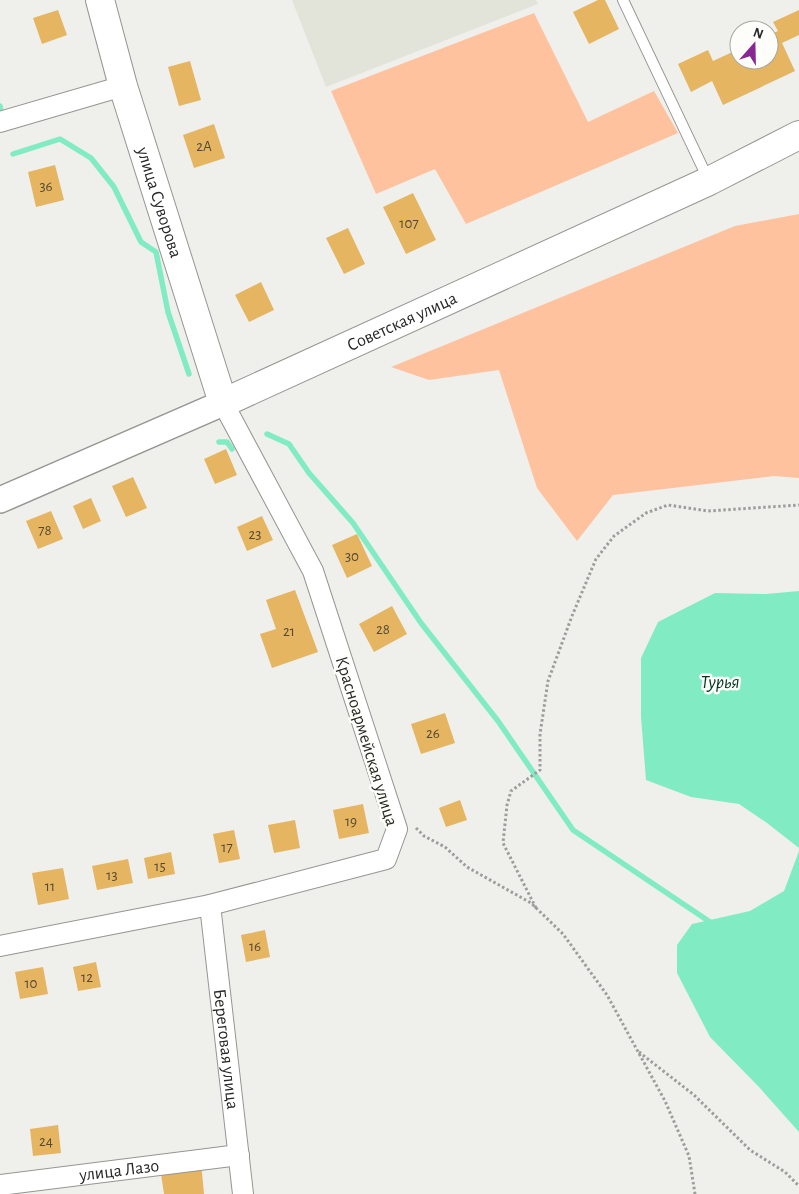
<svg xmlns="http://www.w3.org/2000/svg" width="799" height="1194" font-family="'Alegreya Sans',sans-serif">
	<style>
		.built { fill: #e3e4d9 }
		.green { fill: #fec29f }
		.water { fill: #81ecc4 }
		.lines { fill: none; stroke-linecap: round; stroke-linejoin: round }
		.stream { stroke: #81ecc4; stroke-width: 5.5 }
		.building { fill: #e5b562 }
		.service-casing { stroke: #959592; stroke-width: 12 }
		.minor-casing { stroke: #959592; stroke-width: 22 }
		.tertiary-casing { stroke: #959592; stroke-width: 28 }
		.secondary-casing { stroke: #959592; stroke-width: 30 }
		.path { stroke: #9d9d9b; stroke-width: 3; stroke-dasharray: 2.5 2.5; stroke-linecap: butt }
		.service { stroke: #fff; stroke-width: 10 }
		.minor { stroke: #fff; stroke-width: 20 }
		.tertiary { stroke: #fff; stroke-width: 25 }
		.secondary { stroke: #fff; stroke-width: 28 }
		.labels { text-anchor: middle; stroke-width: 5; stroke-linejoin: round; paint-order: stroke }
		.number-label { font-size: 15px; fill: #564a35 }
		.street-label { font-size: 18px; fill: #272726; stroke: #fdfdf9 }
		.water-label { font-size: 19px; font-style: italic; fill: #003324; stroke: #fdfdf9 }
	</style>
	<rect width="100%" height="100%" fill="#efefec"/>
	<path class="built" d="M292 0H536L538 4 326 87Z"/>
	<path class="green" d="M534 13 588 122 654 91 678 133 466 224 435 169 376 194 331 91Z
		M799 214V478L774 476 613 495 577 541 537 488 499 370 429 380 391 367 735 226Z"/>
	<path class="water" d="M799 591V848L767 823 739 804 691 797 646 780 641 717V658L658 622 715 593 766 594Z
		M799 851V1132L759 1087 710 1037 677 973V945L692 924 750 911 784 891Z"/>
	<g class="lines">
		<path class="stream" d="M0 106 1 111
			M13 154 60 139 91 158 114 187 141 242 156 252 168 312 189 374
			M267 434 289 444 309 473 353 523 421 623 498 721 573 830 713 924
			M219 442H227L232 449"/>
	</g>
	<path class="building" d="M598 0H605L619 29 589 44 573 12Z
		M58 10 67 35 42 44 33 18Z
		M799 10V35L782 43 795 71 723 105 712 81 691 92 678 64 708 50 713 61 739 49V60H769V35L778 31 773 22Z
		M190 61 201 100 179 106 168 67Z
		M214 124 225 158 194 168 183 135Z
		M55 165 64 200 36 207 28 172Z
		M413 193 436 240 406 254 383 207Z
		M348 228 365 264 344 274 326 238Z
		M261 282 274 310 249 322 235 295Z
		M226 449 237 475 215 484 204 459Z
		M133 477 147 508 126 517 112 486Z
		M91 498 101 521 83 529 73 506Z
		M51 511 63 539 38 549 26 521Z
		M262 516 273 540 247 551 237 527Z
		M357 534 372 566 347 578 332 545Z
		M295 590 318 652 272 668 260 634 276 629 266 600Z
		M392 606 407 634 374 652 359 624Z
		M445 713 455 743 421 754 411 724Z
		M460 800 467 820 446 827 439 808Z
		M363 804 369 833 339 839 333 810Z
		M295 820 300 848 274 853 268 825Z
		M234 830 240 859 219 863 213 834Z
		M171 852 175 874 148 879 144 858Z
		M128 859 133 883 97 890 92 866Z
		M63 868 69 899 38 905 32 873Z
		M265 930 270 957 246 962 241 935Z
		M96 962 101 987 78 991 73 967Z
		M43 967 48 994 20 999 15 972Z
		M58 1125 61 1153 33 1156 30 1129Z
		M201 1162 204 1194H164L160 1167Z"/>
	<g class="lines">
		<g class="service-casing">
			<path id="service" d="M623 0 709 181"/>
		</g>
		<g class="minor-casing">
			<g id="minor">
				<path d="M0 122 123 86"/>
				<path id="s1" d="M210 905 243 1194"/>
				<path d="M0 946 210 905 386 859 397 829 313 571 223 403"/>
				<path id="s2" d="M0 1185 239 1155"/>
			</g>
		</g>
		<g class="tertiary-casing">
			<path id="tertiary" d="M0 500 223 403"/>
		</g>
		<g class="secondary-casing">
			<g id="secondary">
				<path id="s3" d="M100 0 123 86 223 403 709 181 799 135"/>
			</g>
		</g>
		<path class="path" d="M416 828 424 836 445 847 467 867 531 903 563 934 607 995 665 1101 689 1156 695 1194
			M536 908 503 843 507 805 511 791 540 770V734L548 681 572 616 596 559 614 536 646 513 668 505 708 511 799 505
			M639 1052 694 1095 750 1150 785 1172 799 1186"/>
		<use href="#service" class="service"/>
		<use href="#minor" class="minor"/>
		<use href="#tertiary" class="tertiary"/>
		<use href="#secondary" class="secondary"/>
	</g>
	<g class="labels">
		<g class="number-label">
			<text x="204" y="151">2А</text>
			<text x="46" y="191">36</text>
			<text x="409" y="228">107</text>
			<text x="45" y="535">78</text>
			<text x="255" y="539">23</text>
			<text x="352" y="561">30</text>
			<text x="383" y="634">28</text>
			<text x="289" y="636">21</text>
			<text x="433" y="738">26</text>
			<text x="351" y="826">19</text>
			<text x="227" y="852">17</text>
			<text x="160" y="871">15</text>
			<text x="112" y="880">13</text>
			<text x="50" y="891">11</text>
			<text x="255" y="951">16</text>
			<text x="87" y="982">12</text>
			<text x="31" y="988">10</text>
			<text x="46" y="1146">24</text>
		</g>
		<g class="street-label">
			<text dy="6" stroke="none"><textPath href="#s3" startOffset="211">улица Суворова</textPath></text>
			<text dy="6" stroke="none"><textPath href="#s3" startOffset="618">Советская улица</textPath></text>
			<text transform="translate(367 741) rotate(73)" y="6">Красноармейская улица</text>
			<text dy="6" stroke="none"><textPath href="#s1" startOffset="145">Береговая улица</textPath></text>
			<text dy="6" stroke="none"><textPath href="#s2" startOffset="120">улица Лазо</textPath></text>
		</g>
		<g class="water-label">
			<text x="720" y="688">Турья</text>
		</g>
	</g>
	<g transform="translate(754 45) rotate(20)"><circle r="24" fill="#fdfdf9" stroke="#a7a7a5"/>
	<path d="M0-4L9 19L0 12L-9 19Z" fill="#872791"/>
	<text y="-8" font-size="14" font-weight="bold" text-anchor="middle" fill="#272726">N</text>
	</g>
</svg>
